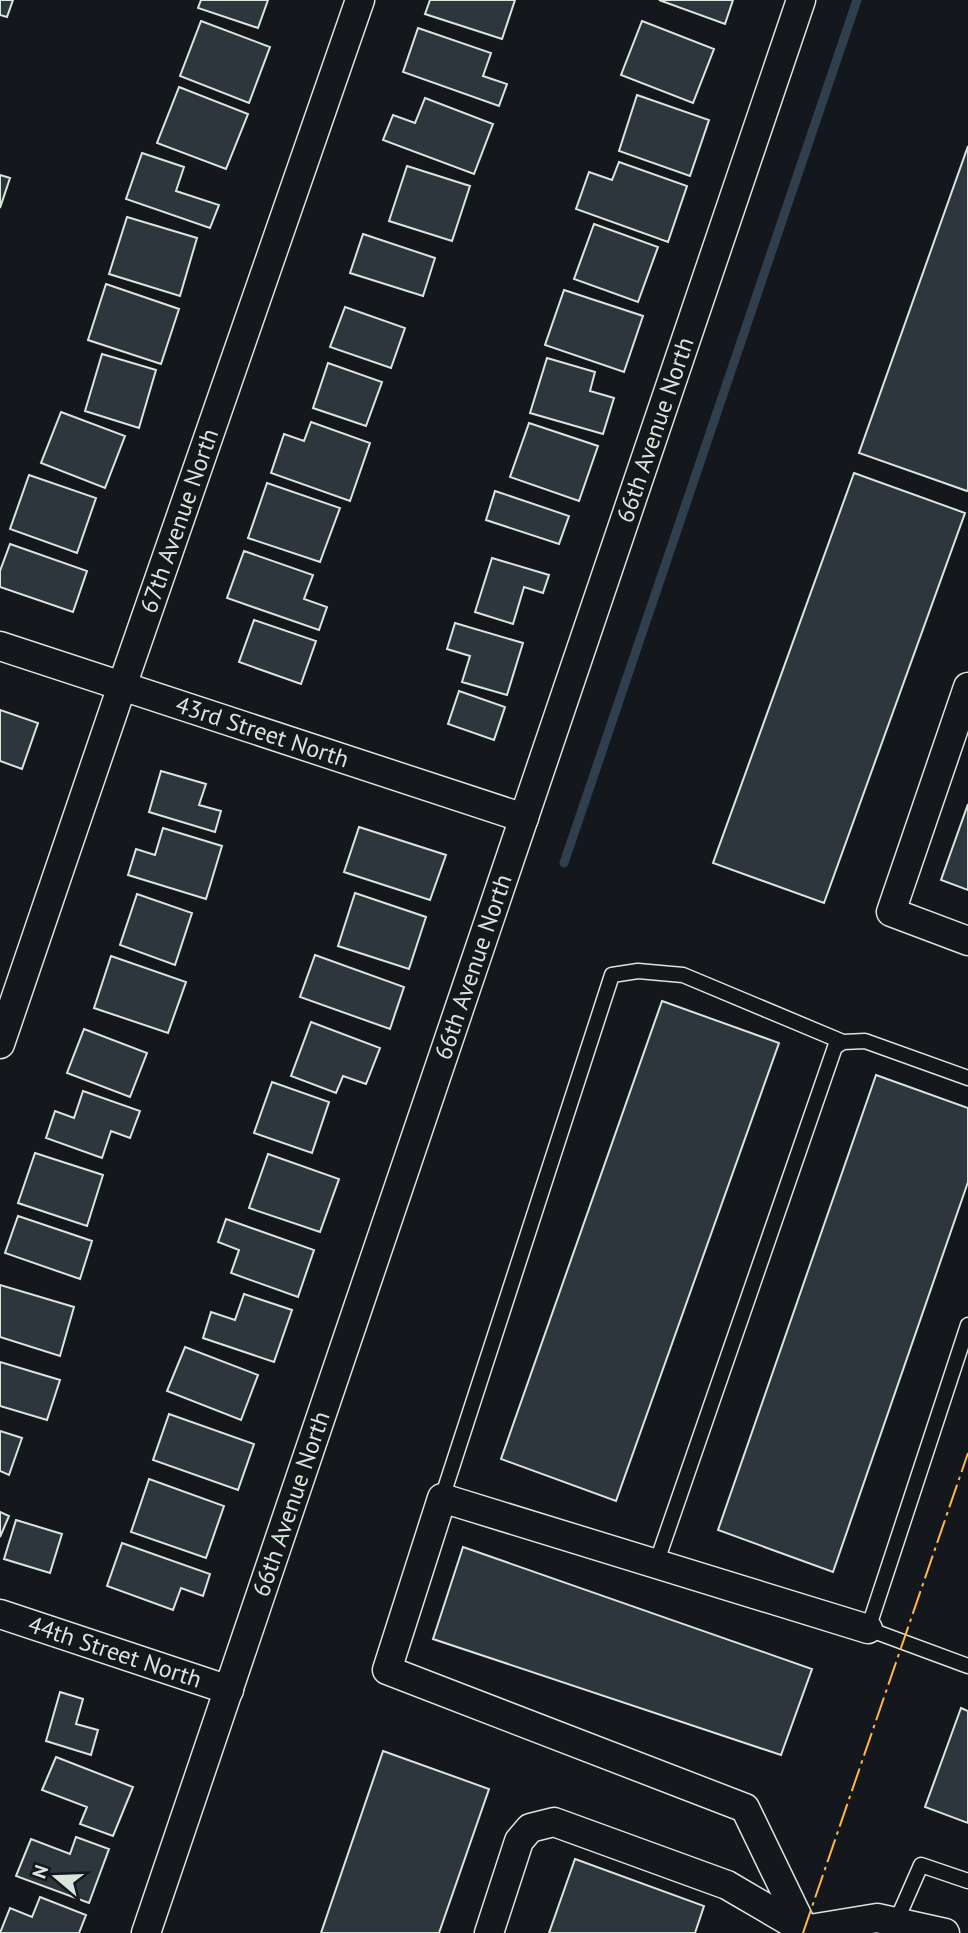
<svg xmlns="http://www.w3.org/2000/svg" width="968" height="1933" font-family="'PT Sans',sans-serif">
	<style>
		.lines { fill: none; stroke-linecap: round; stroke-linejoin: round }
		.stream { stroke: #2f3f4d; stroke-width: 9 }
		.building { fill: #2c363c; stroke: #d8e6dc; stroke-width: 2 }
		.service-casing { stroke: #d8e6dc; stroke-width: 17 }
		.minor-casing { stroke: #d8e6dc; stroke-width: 31 }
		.service { stroke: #14181c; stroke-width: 14 }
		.minor { stroke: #14181c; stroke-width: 28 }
		.power { stroke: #ffb74d; stroke-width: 2; stroke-dasharray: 24 5 3.5 5; stroke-linecap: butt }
		.labels { text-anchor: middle; stroke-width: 5; stroke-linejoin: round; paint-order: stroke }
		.street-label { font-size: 24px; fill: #d8e6dc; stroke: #14181c }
	</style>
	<rect width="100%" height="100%" fill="#14181c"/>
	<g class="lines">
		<path class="stream" d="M564 863 857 0"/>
	</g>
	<path class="building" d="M0 0H13L7 17 0 15Z
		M201 0H268L258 28 198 8Z
		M430 0H515L502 39 425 14Z
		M659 0H733L725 24Z
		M201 21 270 47 249 103 180 76Z
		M642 21 714 49 693 103 621 75Z
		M418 28 491 53 483 76 507 84 499 106 403 72Z
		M179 87 248 114 226 169 157 143Z
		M637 95 709 120 690 176 619 151Z
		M425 98 493 124 474 174 383 140 393 115 415 123Z
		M968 146V490L967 491 859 453Z
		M142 153 184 167 176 191 219 205 210 228 126 199Z
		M619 162 687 186 668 242 576 209 589 172 612 180Z
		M407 166 470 186 452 241 389 221Z
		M0 175 10 178 0 208Z
		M127 217 197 238 180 296 109 274Z
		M594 224 658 247 638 302 574 279Z
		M363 234 435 258 423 296 350 273Z
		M106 284 179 309 161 364 88 340Z
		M564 290 643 316 624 372 545 345Z
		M345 307 405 328 391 368 330 347Z
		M102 354 156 370 139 428 85 411Z
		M547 358 595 372 590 391 614 398 603 434 530 413Z
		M328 363 382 382 366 426 313 408Z
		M61 412 125 436 105 488 41 463Z
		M311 422 370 443 350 501 271 473 284 434 304 441Z
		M529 423 598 446 579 501 510 477Z
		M854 473 965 513 824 903 713 863Z
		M29 475 96 498 77 553 10 529Z
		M267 483 340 508 320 562 248 538Z
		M495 491 569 516 559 544 486 520Z
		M10 544 87 571 73 612 0 587V571Z
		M244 551 313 575 304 599 327 607 319 630 227 598Z
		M492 558 549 575 543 593 524 587 513 624 475 612Z
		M254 620 316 641 301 684 239 662Z
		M455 623 523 643 507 695 462 682 470 656 447 649Z
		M459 691 505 707 494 740 448 724Z
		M0 710 38 723 22 769 0 761Z
		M161 771 206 784 199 805 221 811 215 832 149 812Z
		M968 804V890L941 880Z
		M359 827 446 855 430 900 344 872Z
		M163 828 222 846 206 899 128 875 136 849 155 855Z
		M355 893 426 917 409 969 338 946Z
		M137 894 192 913 175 965 120 945Z
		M315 955 404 987 390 1029 300 997Z
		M111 956 186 982 168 1033 94 1008Z
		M662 1001 779 1043 616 1501 501 1459Z
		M311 1022 380 1048 366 1084 343 1076 336 1093 291 1076Z
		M84 1029 147 1053 130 1097 67 1073Z
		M876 1075 968 1108V1182L833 1572 718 1530Z
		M272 1082 329 1102 312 1153 254 1133Z
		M83 1091 140 1111 130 1138 111 1131 102 1158 46 1138 55 1111 74 1118Z
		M35 1153 103 1175 87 1226 18 1203Z
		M268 1154 339 1179 320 1232 249 1208Z
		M18 1216 92 1241 80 1279 5 1253Z
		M226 1219 314 1250 298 1297 231 1273 239 1250 218 1242Z
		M0 1285 74 1307 60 1356 0 1337Z
		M244 1294 292 1310 274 1362 203 1338 211 1312 235 1320Z
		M185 1347 258 1375 241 1420 167 1391Z
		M0 1362 60 1380 47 1420 0 1406Z
		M169 1414 254 1444 238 1490 153 1460Z
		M0 1431 22 1438 9 1475 0 1471Z
		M149 1479 224 1506 206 1558 131 1532Z
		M0 1512 9 1516 0 1537Z
		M16 1520 62 1534 50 1573 4 1559Z
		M122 1543 210 1574 203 1596 181 1588 173 1610 107 1586Z
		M463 1547 812 1669 781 1755 433 1639Z
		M60 1692 83 1699 76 1724 98 1730 91 1755 46 1741Z
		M961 1708 968 1711V1823L925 1807Z
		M383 1751 489 1789 439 1933H321Z
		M56 1757 133 1787 113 1836 80 1824 87 1807 42 1790Z
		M76 1837 109 1849 89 1903 16 1876 31 1839 70 1854Z
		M575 1859 704 1906 695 1933H549Z
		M40 1897 86 1915 79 1933H0L10 1908 32 1917Z"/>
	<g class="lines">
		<g class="service-casing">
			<path id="service" d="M968 1325 868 1629 968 1666
				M442 1498 612 975 638 971 683 975 843 1042
				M656 1564 835 1047 843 1042 865 1041 968 1078
				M896 1922 921 1865 968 1881"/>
		</g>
		<g class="minor-casing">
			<g id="minor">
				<path id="s1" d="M0 646 524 818"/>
				<path d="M968 687 891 912 968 941"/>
				<path id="s2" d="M0 1044 122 686 360 0"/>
				<path id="s3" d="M0 1614 229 1690"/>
				<path d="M804 1930 745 1808 387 1670 442 1498 868 1629"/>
				<path id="s4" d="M146 1933 801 0"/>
				<path d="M489 1933 519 1841 530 1828 554 1822 727 1885 804 1930"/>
				<path d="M799 1933 804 1930 877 1918 945 1933"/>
			</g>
		</g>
		<use href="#service" class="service"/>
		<use href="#minor" class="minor"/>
		<path class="power" d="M803 1933 968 1453"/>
	</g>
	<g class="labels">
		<g class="street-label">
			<text dy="8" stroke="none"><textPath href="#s4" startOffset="1587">66th Avenue North</textPath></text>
			<text dy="8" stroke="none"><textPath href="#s2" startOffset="553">67th Avenue North</textPath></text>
			<text dy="8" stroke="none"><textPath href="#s1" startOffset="276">43rd Street North</textPath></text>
			<text dy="8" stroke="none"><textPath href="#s4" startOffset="1020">66th Avenue North</textPath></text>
			<text dy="8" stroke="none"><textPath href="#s4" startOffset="453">66th Avenue North</textPath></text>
			<text dy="8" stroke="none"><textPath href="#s3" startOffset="121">44th Street North</textPath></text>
		</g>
	</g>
	<g transform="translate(56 1877) rotate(289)" stroke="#14181c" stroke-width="5" paint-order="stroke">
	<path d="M0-5L12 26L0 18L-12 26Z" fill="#d8e6dc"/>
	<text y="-10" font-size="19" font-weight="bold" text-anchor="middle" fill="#d8e6dc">N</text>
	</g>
</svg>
